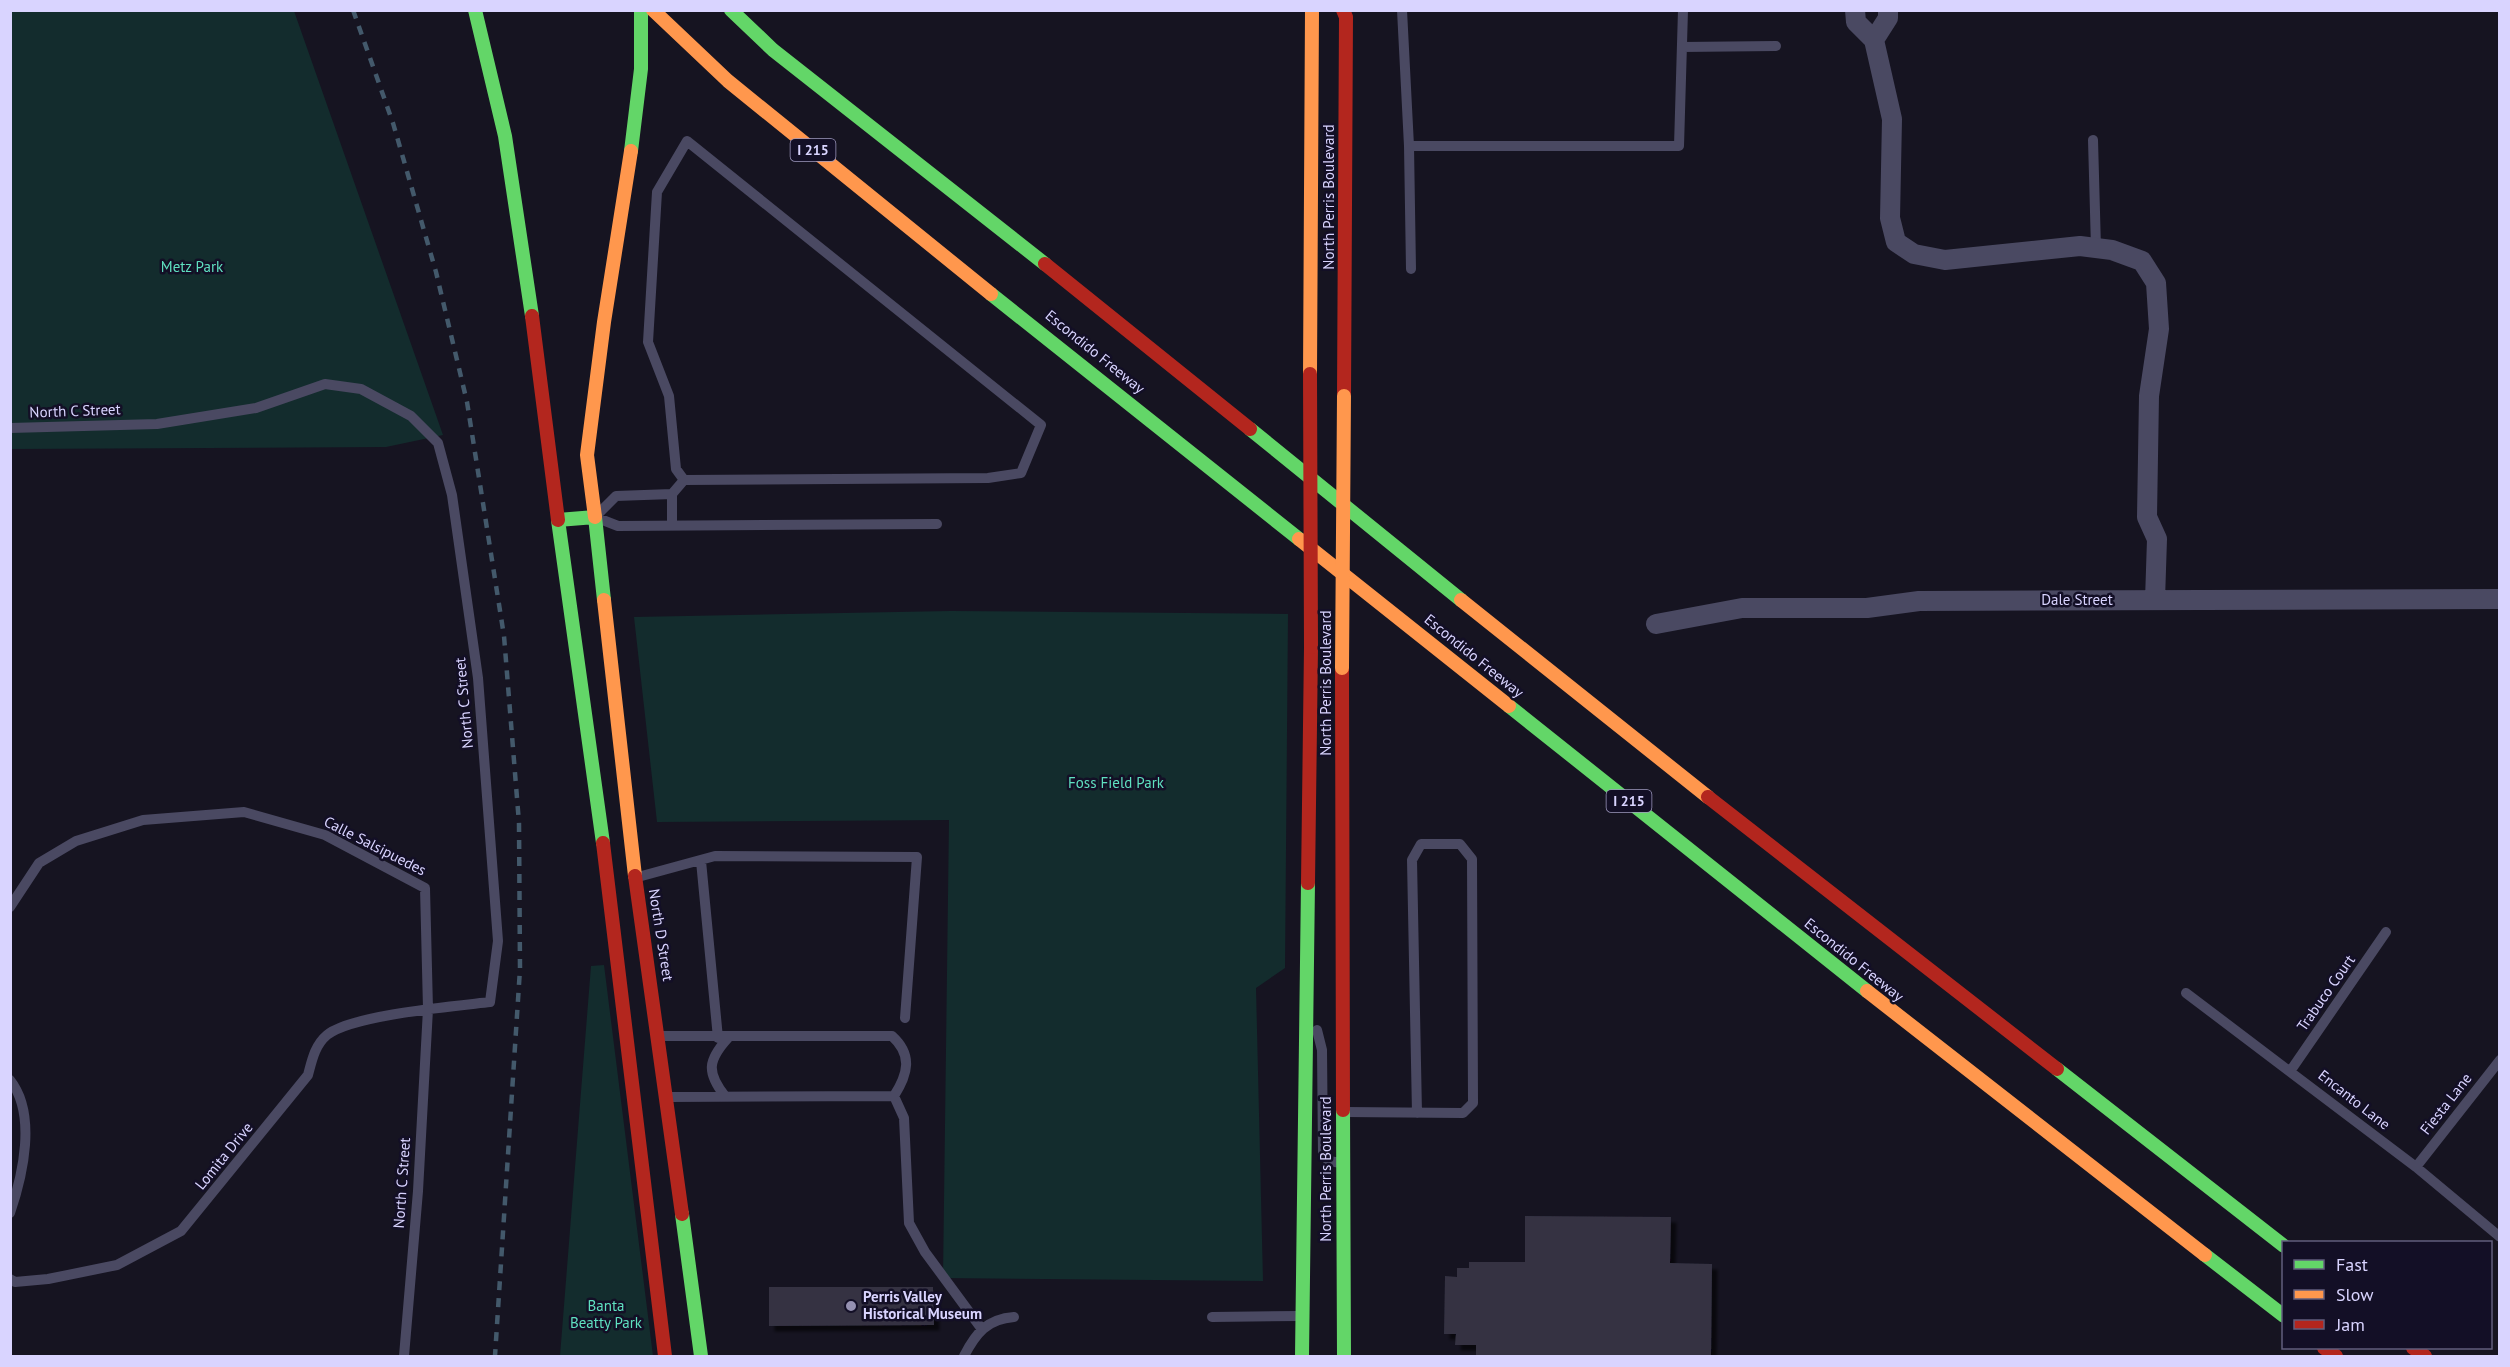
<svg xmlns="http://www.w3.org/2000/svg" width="2510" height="1367" font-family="'PT Sans',sans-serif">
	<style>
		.green { fill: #132c2d }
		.building { fill: #343243; filter: url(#shadow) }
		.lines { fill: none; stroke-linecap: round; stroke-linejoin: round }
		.lane { stroke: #4a4962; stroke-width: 10 }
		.street { stroke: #4a4962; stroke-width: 20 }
		.fast { stroke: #63d668; stroke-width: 14 }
		.slow { stroke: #ff974d; stroke-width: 14 }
		.jam { stroke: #b3261e; stroke-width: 14 }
		.rail { stroke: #43596b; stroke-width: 4.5; stroke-dasharray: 9 8; stroke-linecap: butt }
		.slow-bridge { stroke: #ff974d; stroke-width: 14 }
		.jam-bridge { stroke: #b3261e; stroke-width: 14 }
		.poi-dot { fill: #9591b1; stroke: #130f26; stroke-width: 2 }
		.labels { text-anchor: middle; stroke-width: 5; stroke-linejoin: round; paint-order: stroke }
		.shield { fill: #130f26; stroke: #9e99be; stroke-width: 1.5 }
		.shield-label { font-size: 14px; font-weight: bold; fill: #d9d4ff }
		.street-label { font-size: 15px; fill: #d9d4ff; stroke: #130f26 }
		.park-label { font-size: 15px; fill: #5fe0c0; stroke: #130f26 }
		.poi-label { font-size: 15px; font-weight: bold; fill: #d9d4ff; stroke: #130f26; text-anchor: start }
	</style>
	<defs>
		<filter id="shadow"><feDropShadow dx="5.5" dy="5.5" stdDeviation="1.5" flood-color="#0009"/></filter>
	</defs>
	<rect width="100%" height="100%" fill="#161421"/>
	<path class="green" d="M10 11H294L443 435 386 447 11 449Z
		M951 611 1288 614 1285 968 1256 988 1263 1281 943 1278 949 820 657 822 634 617Z
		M604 965 653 1356H560L591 966Z"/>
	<path class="building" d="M1525 1216 1671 1217 1670 1263 1712 1264 1711 1356H1476V1345H1455L1456 1334H1444L1445 1276 1457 1277V1268H1469V1262H1525Z
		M769 1287H933L934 1325 769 1326Z"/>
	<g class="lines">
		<path class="lane" d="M1402 10 1409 146H1679L1683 10
			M1682 47 1776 46
			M2093 140 2096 248
			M687 141 1041 425 1021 473 988 478 684 480 676 469 669 396 648 342 657 192Z
			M1409 146 1411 269
			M10 428 157 424 256 408 325 384 361 389 411 416 438 443 452 495 478 678 498 941 490 1002C456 1006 351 1015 327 1035 315 1045 312 1060 308 1075L181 1231 117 1265 48 1279 15 1282 10 1279
			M672 494 616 496 595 517 618 526 937 524
			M672 524V494L684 480
			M701 861 718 1038
			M638 877 715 856 917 857 905 1018
			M10 907 39 863 76 841 143 820 244 812 325 835 425 888 428 1009 418 1191 404 1356
			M2186 993 2416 1167 2500 1237
			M1317 1030 1322 1050 1323 1155 1329 1161 1341 1163
			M660 1036H892C913 1055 908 1074 894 1096L669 1097
			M2291 1070 2386 932
			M10 1080C37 1114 23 1175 10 1213
			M725 1096C706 1072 708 1060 728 1038
			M894 1096 904 1118 909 1223 925 1252 981 1328
			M1345 1112 1463 1113 1473 1103 1472 859 1460 844H1421L1412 860 1417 1113
			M2416 1167 2500 1060
			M1212 1317 1299 1316
			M964 1356C976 1333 987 1319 1014 1317"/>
		<path class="street" d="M1855 10 1856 22 1874 40 1892 119 1890 218 1896 242 1914 254 1945 260 2080 246 2112 250 2142 261 2156 283 2159 329 2149 396 2147 517 2157 539 2155 600
			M1874 40 1888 18V10
			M1656 624 1742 608H1867L1919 601 2500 599"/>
		<path class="fast" d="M475 10 505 136 532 316
			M731 10 773 50 1045 264
			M631 151 641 69V10
			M991 294 1299 539
			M1250 429 1461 600
			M1509 706 1867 991
			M603 843 558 520 595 517 604 600
			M2057 1069 2284 1246
			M1343 1110 1344 1356
			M682 1214 701 1356
			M2205 1255 2284 1316
			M1302 1356 1308 883"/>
		<path class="slow" d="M653 10 728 81 991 294
			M1310 374 1312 10
			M595 517 587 455 604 322 631 151
			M1299 539 1509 706
			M604 600 635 876
			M1461 600 1708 797
			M1867 991 2205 1255"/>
		<path class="jam" d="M1343 10 1346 17 1344 396
			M1045 264 1250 429
			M532 316 558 520
			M1342 668 1343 1110
			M1708 797 2057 1069
			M603 843 665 1356
			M635 876 682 1214
			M1308 883 1311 647
			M2324 1348 2336 1356
			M2413 1348 2425 1356"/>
		<path class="rail" d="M353 10 393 123 436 272 467 402 504 636 519 823 520 969 495 1356"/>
		<path class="slow-bridge" d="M1342 668 1344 396"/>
		<path class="jam-bridge" d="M1310 374 1311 647"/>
	</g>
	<circle class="poi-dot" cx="851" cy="1306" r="6"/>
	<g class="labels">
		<g class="shield">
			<rect x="790.5" y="139" width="45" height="22" rx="4.5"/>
			<rect x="1606.5" y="790" width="45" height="22" rx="4.5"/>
		</g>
		<g class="shield-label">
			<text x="813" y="155">I 215</text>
			<text x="1629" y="806">I 215</text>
		</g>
		<g class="street-label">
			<text transform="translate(1329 197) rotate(-90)" y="5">North Perris Boulevard</text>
			<text transform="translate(1095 352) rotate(39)" y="5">Escondido Freeway</text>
			<text transform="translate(75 411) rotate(-2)" y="5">North C Street</text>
			<text x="2077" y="605">Dale Street</text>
			<text transform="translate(1474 656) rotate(39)" y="5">Escondido Freeway</text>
			<text transform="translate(1326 683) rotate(-90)" y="5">North Perris Boulevard</text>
			<text transform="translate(464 703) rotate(-95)" y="5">North C Street</text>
			<text transform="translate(375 846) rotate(27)" y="5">Calle Salsipuedes</text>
			<text transform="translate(661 935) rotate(81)" y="5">North D Street</text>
			<text transform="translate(1854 960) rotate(39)" y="5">Escondido Freeway</text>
			<text transform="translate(2326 993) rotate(-55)" y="5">Trabuco Court</text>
			<text transform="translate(2354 1100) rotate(38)" y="5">Encanto Lane</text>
			<text transform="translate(2446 1104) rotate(-52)" y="5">Fiesta Lane</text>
			<text transform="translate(224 1156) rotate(-51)" y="5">Lomita Drive</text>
			<text transform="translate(1326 1169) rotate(-90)" y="5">North Perris Boulevard</text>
			<text transform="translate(402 1183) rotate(-86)" y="5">North C Street</text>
		</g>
		<g class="park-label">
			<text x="192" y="272">Metz Park</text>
			<text x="1116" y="788">Foss Field Park</text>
			<text x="606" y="1311">Banta<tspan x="606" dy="17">Beatty Park</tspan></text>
		</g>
		<g class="poi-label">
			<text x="863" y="1302">Perris Valley<tspan x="863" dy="17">Historical Museum</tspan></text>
		</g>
	</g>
	<rect width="2510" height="1367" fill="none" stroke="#d9d4ff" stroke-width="24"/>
	<rect x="2282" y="1241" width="210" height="108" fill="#130f26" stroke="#625e7d" stroke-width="1.5"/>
	<rect x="2294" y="1260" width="30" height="9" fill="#63d668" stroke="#625e7d" stroke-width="1.5"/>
	<text x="2336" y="1271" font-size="18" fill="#d9d4ff">Fast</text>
	<rect x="2294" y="1290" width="30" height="9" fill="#ff974d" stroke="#625e7d" stroke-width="1.5"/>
	<text x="2336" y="1301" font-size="18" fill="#d9d4ff">Slow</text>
	<rect x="2294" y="1320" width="30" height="9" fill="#b3261e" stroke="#625e7d" stroke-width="1.5"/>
	<text x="2336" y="1331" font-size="18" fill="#d9d4ff">Jam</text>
</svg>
